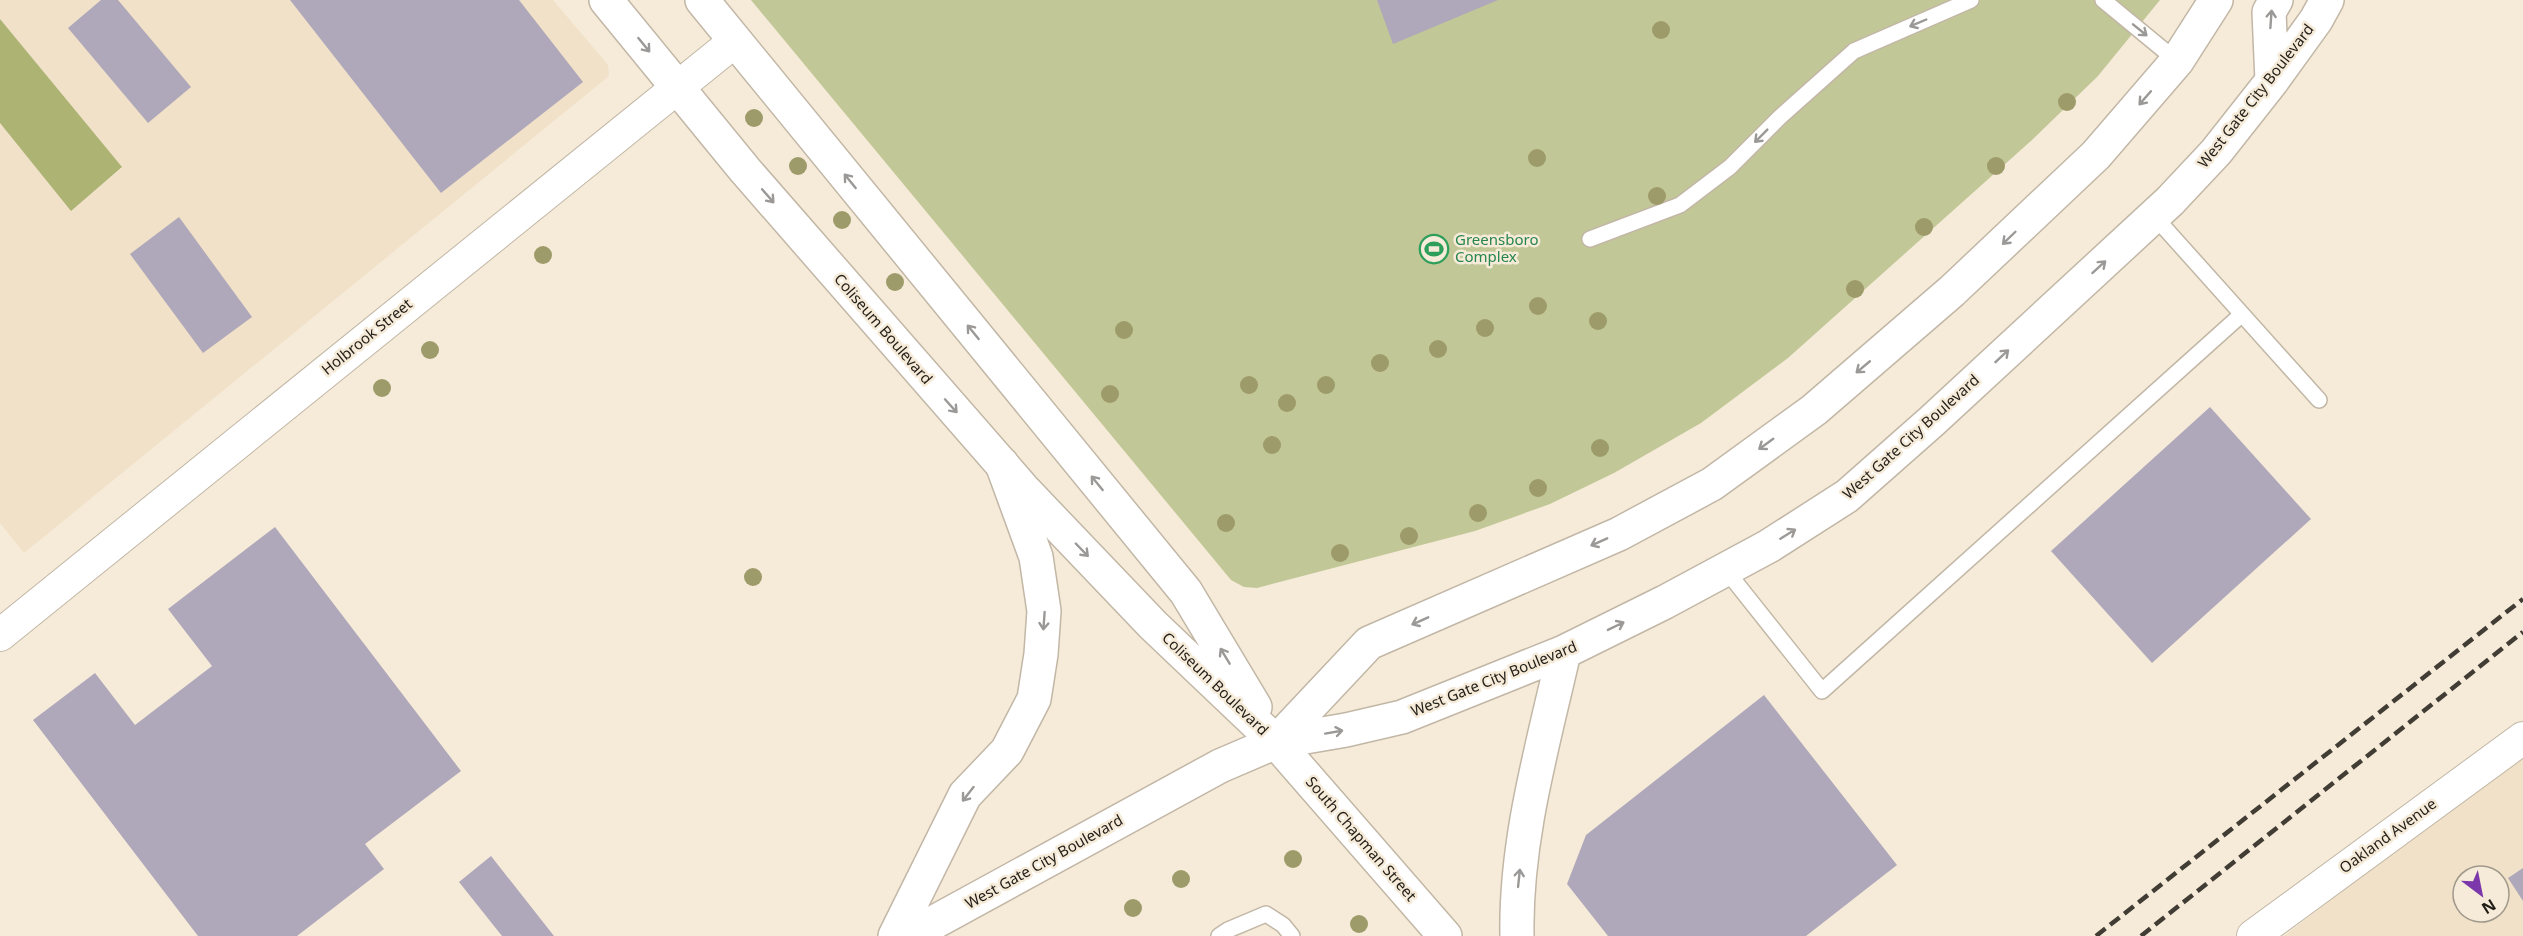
<svg xmlns="http://www.w3.org/2000/svg" width="2523" height="936" font-family="'Noto Sans',sans-serif">
	<style>
		.built { fill: #f0e1c8; fill-rule: evenodd }
		.green { fill: #c2c797 }
		.forest { fill: #adb373 }
		.building { fill: #afa8ba }
		.lines { fill: none; stroke-linecap: round; stroke-linejoin: round }
		.lane-casing { stroke: #c2b7a6; stroke-width: 18 }
		.street-casing { stroke: #c2b7a6; stroke-width: 34 }
		.secondary-casing { stroke: #c2b7a6; stroke-width: 36 }
		.primary-casing { stroke: #c2b7a6; stroke-width: 36 }
		.lane { stroke: #fff; stroke-width: 15 }
		.street { stroke: #fff; stroke-width: 32 }
		.secondary { stroke: #fff; stroke-width: 33 }
		.primary { stroke: #fff; stroke-width: 33 }
		.rail { stroke: #413c34; stroke-width: 4.5; stroke-dasharray: 12 6; stroke-linecap: butt }
		.tree { fill: #9e9b6a }
		.oneway { stroke: #9b9997 }
		.labels { text-anchor: middle; stroke-width: 5; stroke-linejoin: round; paint-order: stroke }
		.street-label { font-size: 15px; fill: #211d17; stroke: #f6ebd9 }
		.leisure-label { font-size: 15px; fill: #27864d; stroke: #f6ebd9; text-anchor: start }
	</style>
	<rect width="100%" height="100%" fill="#f6ebd9"/>
	<path class="built" d="M0 0H553L608 65 609 76 24 553 0 523V123L71 210 122 168 0 19Z
		M2523 753V936H2284ZM2463 876H2499V912H2463Z"/>
	<path class="green" d="M751 0H2160L2098 76 2032 140 1788 358 1701 423 1614 473 1550 504 1475 531 1257 588 1244 587 1231 580Z"/>
	<path class="forest" d="M0 19 122 167 71 211 0 123Z"/>
	<path class="building" d="M101 0H118L191 87 148 123 68 28Z
		M290 0H519L583 82 441 193Z
		M1377 0H1498L1393 44Z
		M179 217 252 317 203 353 130 254Z
		M2210 407 2311 519 2152 663 2051 551Z
		M275 527 461 771 365 844 384 869 297 936H198L33 720 95 673 135 725 212 666 168 609Z
		M1764 695 1897 865 1806 936H1608L1567 884 1586 835Z
		M491 856 554 936H502L459 882Z
		M2523 868V901L2508 878Z"/>
	<g class="lines">
		<g class="lane-casing">
			<path id="lane" d="M2103 0 2177 61
				M2154 216 2319 400
				M1590 239 1680 205 1730 167 1780 117 1854 51 1971 0
				M1725 569 1822 691 2241 315
				M1219 936 1228 930 1266 914 1283 925 1292 936"/>
		</g>
		<g class="street-casing">
			<path id="street" d="M0 635 735 41
				M2253 936 2523 738"/>
		</g>
		<g class="secondary-casing">
			<path id="secondary" d="M606 0 745 170 1025 491 1153 625 1276 742 1445 936
				M702 0 1186 592 1255 707"/>
		</g>
		<g class="primary-casing">
			<path id="primary" d="M2272 81 2269 12 2276 0
				M1276 742 1369 643 1619 534 1712 484 1814 410 1952 291 2096 155 2177 61 2216 0
				M895 936 965 795 1007 751 1034 699 1041 654 1044 611 1036 557 1002 464
				M909 936 1220 766 1276 742 1346 730 1402 717 1564 652 1665 602 1769 546 1847 496 1932 421 2170 201 2216 152 2272 81 2316 20 2327 0
				M1517 936C1515 840 1543 745 1564 652"/>
		</g>
		<use href="#lane" class="lane"/>
		<use href="#street" class="street"/>
		<use href="#secondary" class="secondary"/>
		<use href="#primary" class="primary"/>
		<path class="rail" d="M2096 936 2523 599
			M2141 936 2523 632"/>
	</g>
	<g class="tree">
		<circle cx="1661" cy="30" r="9"/>
		<circle cx="2067" cy="102" r="9"/>
		<circle cx="754" cy="118" r="9"/>
		<circle cx="1537" cy="158" r="9"/>
		<circle cx="798" cy="166" r="9"/>
		<circle cx="1996" cy="166" r="9"/>
		<circle cx="1657" cy="196" r="9"/>
		<circle cx="842" cy="220" r="9"/>
		<circle cx="1924" cy="227" r="9"/>
		<circle cx="543" cy="255" r="9"/>
		<circle cx="895" cy="282" r="9"/>
		<circle cx="1855" cy="289" r="9"/>
		<circle cx="1538" cy="306" r="9"/>
		<circle cx="1598" cy="321" r="9"/>
		<circle cx="1485" cy="328" r="9"/>
		<circle cx="1124" cy="330" r="9"/>
		<circle cx="1438" cy="349" r="9"/>
		<circle cx="430" cy="350" r="9"/>
		<circle cx="1380" cy="363" r="9"/>
		<circle cx="1249" cy="385" r="9"/>
		<circle cx="1326" cy="385" r="9"/>
		<circle cx="382" cy="388" r="9"/>
		<circle cx="1110" cy="394" r="9"/>
		<circle cx="1287" cy="403" r="9"/>
		<circle cx="1272" cy="445" r="9"/>
		<circle cx="1600" cy="448" r="9"/>
		<circle cx="1538" cy="488" r="9"/>
		<circle cx="1478" cy="513" r="9"/>
		<circle cx="1226" cy="523" r="9"/>
		<circle cx="1409" cy="536" r="9"/>
		<circle cx="1340" cy="553" r="9"/>
		<circle cx="753" cy="577" r="9"/>
		<circle cx="1293" cy="859" r="9"/>
		<circle cx="1181" cy="879" r="9"/>
		<circle cx="1133" cy="908" r="9"/>
		<circle cx="1359" cy="924" r="9"/>
	</g>
	<defs><path id="oneway-shaft" d="M-6 0H5M1.5-3L5.5 0L1.5 3" fill="none" stroke-width="1.6" stroke-linecap="round" stroke-linejoin="round" transform="scale(1.5)"/></defs>
	<g class="oneway">
		<use href="#oneway-shaft" transform="translate(2271 19) rotate(-86)"/>
		<use href="#oneway-shaft" transform="translate(1918 23) rotate(157)"/>
		<use href="#oneway-shaft" transform="translate(2140 30) rotate(39)"/>
		<use href="#oneway-shaft" transform="translate(644 45) rotate(51)"/>
		<use href="#oneway-shaft" transform="translate(2145 98) rotate(131)"/>
		<use href="#oneway-shaft" transform="translate(1761 136) rotate(135)"/>
		<use href="#oneway-shaft" transform="translate(850 181) rotate(-129)"/>
		<use href="#oneway-shaft" transform="translate(768 196) rotate(49)"/>
		<use href="#oneway-shaft" transform="translate(2009 238) rotate(136)"/>
		<use href="#oneway-shaft" transform="translate(2099 267) rotate(-42)"/>
		<use href="#oneway-shaft" transform="translate(973 332) rotate(-129)"/>
		<use href="#oneway-shaft" transform="translate(2002 356) rotate(-43)"/>
		<use href="#oneway-shaft" transform="translate(1863 367) rotate(140)"/>
		<use href="#oneway-shaft" transform="translate(951 406) rotate(48)"/>
		<use href="#oneway-shaft" transform="translate(1766 444) rotate(144)"/>
		<use href="#oneway-shaft" transform="translate(1097 483) rotate(-129)"/>
		<use href="#oneway-shaft" transform="translate(1788 534) rotate(-32)"/>
		<use href="#oneway-shaft" transform="translate(1599 542) rotate(156)"/>
		<use href="#oneway-shaft" transform="translate(1082 550) rotate(46)"/>
		<use href="#oneway-shaft" transform="translate(1044 621) rotate(94)"/>
		<use href="#oneway-shaft" transform="translate(1420 621) rotate(156)"/>
		<use href="#oneway-shaft" transform="translate(1616 626) rotate(-26)"/>
		<use href="#oneway-shaft" transform="translate(1225 656) rotate(-121)"/>
		<use href="#oneway-shaft" transform="translate(1334 732) rotate(-10)"/>
		<use href="#oneway-shaft" transform="translate(968 794) rotate(128)"/>
		<use href="#oneway-shaft" transform="translate(1519 878) rotate(-84)"/>
	</g>
	<defs>
		<g id="stadium-ring" transform="scale(1.5)"><circle r="9.5" fill="#f6ebd9" stroke="#2e9e5b" stroke-width="1.5"/><path d="M0-5a6.5 5 0 1 0 0 10a6.5 5 0 1 0 0-10ZM-3.5-1.8h7v3.6h-7Z" fill="#2e9e5b"/></g>
	</defs>
	<g fill-rule="evenodd">
		<use href="#stadium-ring" x="1434" y="249"/>
	</g>
	<g class="labels">
		<g class="street-label">
			<text transform="translate(2256 96) rotate(-52)" y="5">West Gate City Boulevard</text>
			<text transform="translate(883 329) rotate(49)" y="5">Coliseum Boulevard</text>
			<text transform="translate(367 337) rotate(-39)" y="5">Holbrook Street</text>
			<text transform="translate(1911 437) rotate(-42)" y="5">West Gate City Boulevard</text>
			<text transform="translate(1494 679) rotate(-22)" y="5">West Gate City Boulevard</text>
			<text transform="translate(1215 684) rotate(44)" y="5">Coliseum Boulevard</text>
			<text transform="translate(2388 836) rotate(-36)" y="5">Oakland Avenue</text>
			<text transform="translate(1361 839) rotate(49)" y="5">South Chapman Street</text>
			<text transform="translate(1044 862) rotate(-29)" y="5">West Gate City Boulevard</text>
		</g>
		<g class="leisure-label">
			<text x="1455" y="245">Greensboro<tspan x="1455" dy="17">Complex</tspan></text>
		</g>
	</g>
	<g transform="translate(2481 894) rotate(148)"><circle r="28" fill="#f6ebd9" stroke="#a1998b" stroke-width="1.5"/>
	<path d="M0-4.5L10 22L0 15L-10 22Z" fill="#7c37aa"/>
	<text y="-9" font-size="16" font-weight="bold" text-anchor="middle" fill="#211d17">N</text>
	</g>
</svg>
